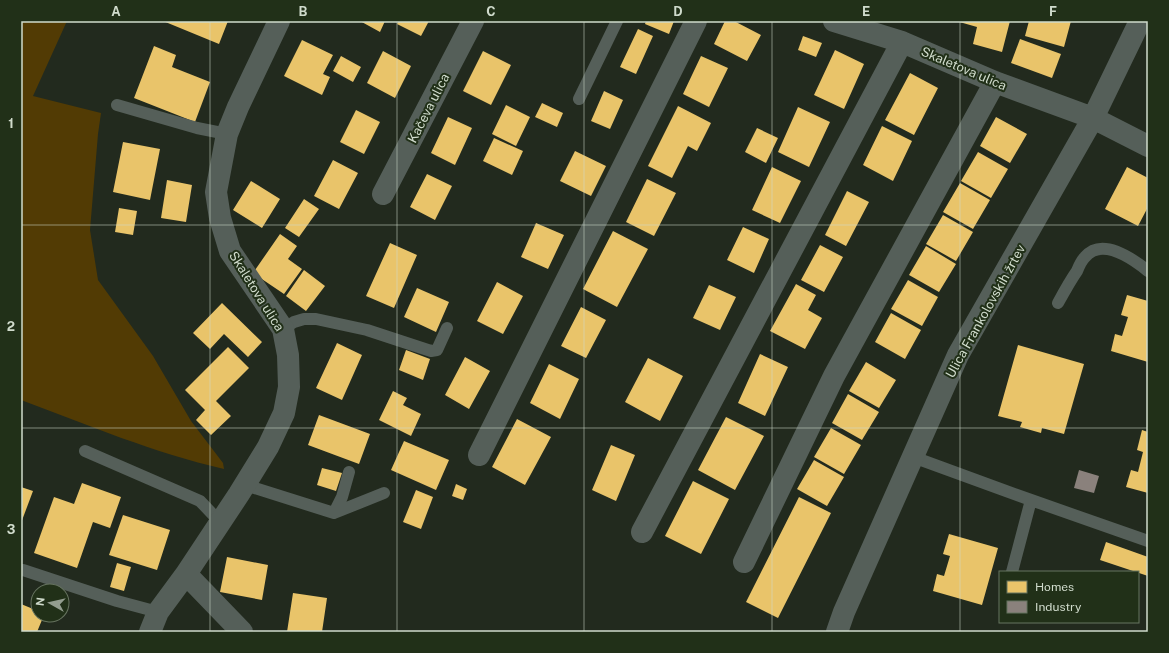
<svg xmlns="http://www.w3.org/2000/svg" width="1169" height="653" font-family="'Public Sans',sans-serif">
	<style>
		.green { fill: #523b04 }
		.homes { fill: #e9c46a }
		.industry { fill: #8a817c }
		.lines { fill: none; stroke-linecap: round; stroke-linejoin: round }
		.lane { stroke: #555f59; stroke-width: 12 }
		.street { stroke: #555f59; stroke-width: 22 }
		.grid { fill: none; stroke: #d0dbcc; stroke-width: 1; stroke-opacity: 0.55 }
		.labels { text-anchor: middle; stroke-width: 4; stroke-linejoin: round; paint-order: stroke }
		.street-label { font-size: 13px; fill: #d0dbcc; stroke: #213018 }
		.neatline { fill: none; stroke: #d0dbcc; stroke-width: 1.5 }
		.grid-label { font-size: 13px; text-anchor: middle; font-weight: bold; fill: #d0dbcc }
	</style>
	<rect width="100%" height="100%" fill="#222a1e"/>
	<path class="green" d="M21 21H67L33 96 101 113 98 134 90 230 98 280 153 356 191 421 223 463 224 469C154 453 88 425 21 400Z"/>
	<path class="homes" d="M163 21H228L219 44Z
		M360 21H385L380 32Z
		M399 21H429L421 36 397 24Z
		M646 21H674L669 34 645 24Z
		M725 21H734L761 35 747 61 714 44Z
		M956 21H1010L1002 52 973 44 977 27Z
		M1029 21H1071L1064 47 1025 36Z
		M638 29 653 36 636 74 620 67Z
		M803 36 822 43 816 57 798 50Z
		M1020 39 1061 54 1052 78 1011 63Z
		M302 40 333 55 323 74 330 77 322 95 284 76Z
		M154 46 176 55 172 67 210 82 195 122 134 98Z
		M835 50 864 64 844 109 814 95Z
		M383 51 411 66 395 98 367 83Z
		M483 51 511 65 491 105 463 91Z
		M341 56 361 67 353 82 333 71Z
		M701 56 728 68 709 107 683 94Z
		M910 73 938 88 914 135 885 120Z
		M604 91 623 100 610 129 591 121Z
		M542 103 563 113 557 127 535 117Z
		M506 105 530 117 516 146 492 134Z
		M678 106 711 123 697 151 688 146 672 178 648 166Z
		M798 107 830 122 809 167 778 152Z
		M356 110 380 122 364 154 340 142Z
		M448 117 472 128 455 165 431 153Z
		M996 117 1027 134 1010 163 980 146Z
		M882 126 912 141 893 181 863 165Z
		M757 128 778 138 766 163 745 152Z
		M494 138 523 151 512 175 483 161Z
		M123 142 160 149 150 200 113 192Z
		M575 151 606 166 591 196 560 181Z
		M978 152 1008 169 991 198 961 181Z
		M333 160 358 173 339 209 314 196Z
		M772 167 801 181 780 223 752 210Z
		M1127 167 1148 178V207L1138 226 1105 209Z
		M427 174 452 186 435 220 410 207Z
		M647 179 676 193 654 236 626 222Z
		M167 180 192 185 186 222 161 218Z
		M251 181 280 199 262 228 233 210Z
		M960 183 990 200 973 229 943 212Z
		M847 191 869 202 846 246 825 235Z
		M304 199 319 209 299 237 285 228Z
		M119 208 137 211 133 235 115 232Z
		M943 215 973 232 956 261 926 244Z
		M536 223 564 235 548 269 521 257Z
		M743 227 769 239 754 273 727 260Z
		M613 231 648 249 617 307 583 289Z
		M280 234 297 246 288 259 302 269 284 294 253 273Z
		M390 243 417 255 394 308 366 296Z
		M820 245 843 257 824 292 801 280Z
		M926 246 956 264 939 292 909 275Z
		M304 270 325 286 306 311 286 296Z
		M908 280 938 297 922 326 891 309Z
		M497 282 523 296 503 334 477 321Z
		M796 284 816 295 808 310 822 318 805 349 770 331Z
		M709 285 736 297 720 330 693 318Z
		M417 288 449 302 436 332 404 317Z
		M1127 295 1148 301V362L1111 351 1115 334 1122 336 1128 317 1121 315Z
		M222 303 262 342 248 357 224 334 210 349 193 333Z
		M581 307 606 320 586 358 561 346Z
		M891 313 921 330 905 359 875 342Z
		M337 343 362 355 342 400 316 388Z
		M1018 345 1084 364 1064 434 1042 428 1041 433 1020 427 1022 422 998 416Z
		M228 347 249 368 216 401 231 416 211 435 196 420 205 410 185 390Z
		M406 350 430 359 423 380 399 370Z
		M760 354 788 367 765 416 738 403Z
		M465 357 490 371 469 409 445 395Z
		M648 358 683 376 660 421 625 402Z
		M866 362 896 380 879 408 849 391Z
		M549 364 579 379 560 419 530 403Z
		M393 391 407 398 403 405 421 414 411 436 379 420Z
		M848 394 879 412 862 440 832 423Z
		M319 415 370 434 359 464 308 445Z
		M726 417 764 436 735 490 698 470Z
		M517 419 551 437 525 485 492 467Z
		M831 428 861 445 844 474 814 457Z
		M1142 430 1148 432V493L1126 487 1131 470 1138 472 1143 452 1137 450Z
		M404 441 449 460 436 490 391 470Z
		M611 445 635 455 616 501 592 490Z
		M814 460 844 477 827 506 797 489Z
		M322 468 342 473 336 491 317 485Z
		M693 481 729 499 701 554 665 536Z
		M82 483 121 497 110 528 93 522 77 568 34 553 54 497 74 504Z
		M456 484 467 489 463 500 452 496Z
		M21 487 33 491 21 523Z
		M416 490 433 497 421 529 403 522Z
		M799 497 831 513 778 618 746 602Z
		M123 515 170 530 157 570 109 555Z
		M949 534 998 548 982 605 933 591 937 574 944 576 950 556 943 554Z
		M1106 542 1148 557V576L1100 560Z
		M227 557 268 565 262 600 220 592Z
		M117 563 131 567 124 591 110 587Z
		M293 593 327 598 322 632H287Z
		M21 604 38 611V615H44L37 632H21Z"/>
	<path class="industry" d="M1079 470 1099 476 1094 493 1074 488Z"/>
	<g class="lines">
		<path class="lane" d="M579 99 617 21
			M117 105 197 128 227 134
			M1058 303C1064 292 1070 281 1077 271 1079 266 1081 261 1085 257 1102 237 1133 259 1148 271
			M283 329 294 322 304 319H316L367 330 431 351 437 350 447 328
			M85 451 200 501 220 522
			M913 457 1031 500 1148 541
			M245 485 334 513 384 493
			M334 513 342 497 349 472
			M23 570 117 601 158 612
			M1012 572 1031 500"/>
		<path class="street" d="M834 21 902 42 995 82 1093 118 1148 146
			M383 194 473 21
			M479 455 696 21
			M642 532 902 42
			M744 562 834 376 995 82
			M186 574 242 632
			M150 632 158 612 186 574 239 494 268 447 284 413 289 387 288 355 283 329 230 251 220 218 216 192 227 134 238 107 279 21
			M837 632 844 612 958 355 1093 118 1140 21"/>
	</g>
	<path class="grid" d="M210 21V632M397 21V632M584 21V632M772 21V632M960 21V632M21 225H1148M21 428H1148"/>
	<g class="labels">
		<g class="street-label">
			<text transform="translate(964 68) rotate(23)" y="5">Skaletova ulica</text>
			<text transform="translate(428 108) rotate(-63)" y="5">Kačeva ulica</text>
			<text transform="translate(257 291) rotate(58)" y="5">Skaletova ulica</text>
			<text transform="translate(985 311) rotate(-61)" y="5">Ulica Frankolovskih žrtev</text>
		</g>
	</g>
	<rect width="1169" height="653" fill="none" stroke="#213018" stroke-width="44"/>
	<rect x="999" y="571" width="140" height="52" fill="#213018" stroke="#677460"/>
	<rect x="1007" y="581" width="20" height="12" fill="#e9c46a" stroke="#677460"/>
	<text x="1035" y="591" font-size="12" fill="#d0dbcc">Homes</text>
	<rect x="1007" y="601" width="20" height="12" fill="#8a817c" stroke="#677460"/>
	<text x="1035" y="611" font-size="12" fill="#d0dbcc">Industry</text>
	<g transform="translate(50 603) rotate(278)"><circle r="19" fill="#213018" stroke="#677460"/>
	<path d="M0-3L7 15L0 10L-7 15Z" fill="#939d8f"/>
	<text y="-6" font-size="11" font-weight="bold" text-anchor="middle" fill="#d0dbcc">N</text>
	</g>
	<rect x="22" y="22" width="1125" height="609" class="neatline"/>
	<g class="grid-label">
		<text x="116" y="16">A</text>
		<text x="303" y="16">B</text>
		<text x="491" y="16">C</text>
		<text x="678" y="16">D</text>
		<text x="866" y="16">E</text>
		<text x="1053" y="16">F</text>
		<text x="11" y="128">1</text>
		<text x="11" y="331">2</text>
		<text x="11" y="534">3</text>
	</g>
</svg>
